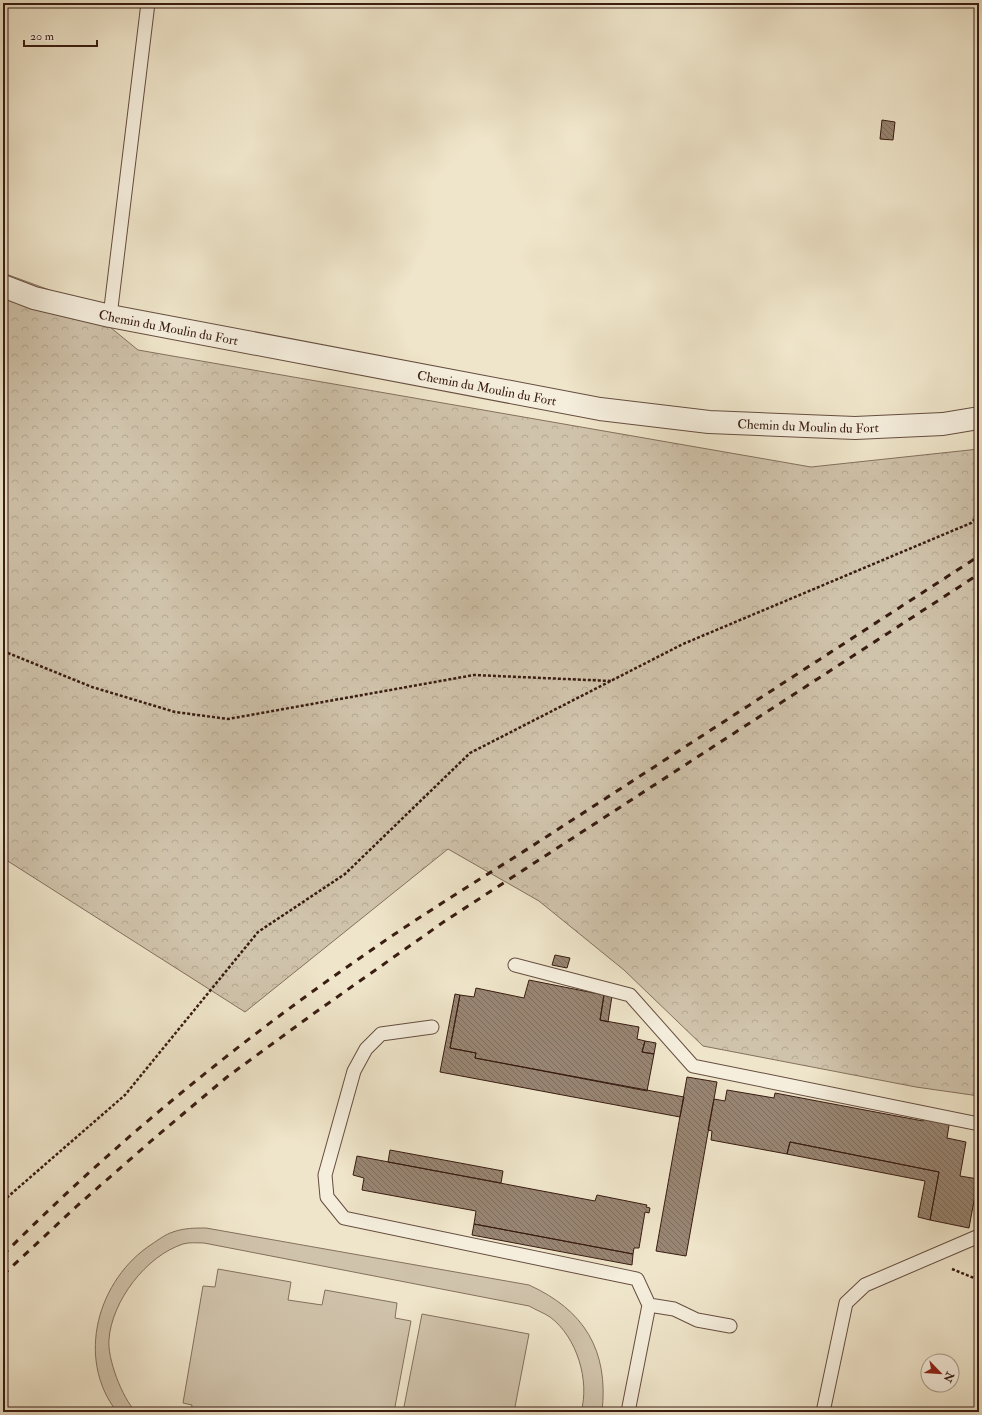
<svg xmlns="http://www.w3.org/2000/svg" width="982" height="1415" font-family="'IM FELL Double Pica',serif">
	<style>
		.forest { fill: url(#forest-crowns); stroke: #84705e }
		.pitch { fill: #d0c3ab; stroke: #84705e }
		.building { fill: url(#building-back-hatch); stroke: #391c12 }
		.lines { fill: none; stroke-linecap: round; stroke-linejoin: round }
		.lane-casing { stroke: #664e40; stroke-width: 15 }
		.street-casing { stroke: #664e40; stroke-width: 24 }
		.path { stroke: #391c12; stroke-width: 2.5; stroke-dasharray: 3 2; stroke-linecap: butt }
		.lane { stroke: #f5eedd; stroke-width: 13 }
		.street { stroke: #f5eedd; stroke-width: 22 }
		.rail { stroke: #391c12; stroke-width: 3; stroke-dasharray: 7 7; stroke-linecap: butt }
		.labels { text-anchor: middle; stroke-width: 3.5; stroke-linejoin: round; paint-order: stroke }
		.street-label { font-size: 13px; fill: #391c12; stroke: #f5eedd }
	</style>
	<defs>
		<pattern id="forest-crowns" width="20" height="18" patternUnits="userSpaceOnUse"><rect width="20" height="18" fill="#d0c3ab"/><path d="M2 6a3 3 0 1 1 6 0M12 15a3 3 0 1 1 6 0" fill="none" stroke="#b3a792"/></pattern>
		<pattern id="building-back-hatch" width="6" height="6" patternUnits="userSpaceOnUse"><rect width="6" height="6" fill="#988572"/><path d="M-1 5l2 2M0 0l6 6M5-1l2 2" fill="none" stroke="#7d6c5c"/></pattern>
	</defs>
	<rect width="100%" height="100%" fill="#efe5ca"/>
	<filter id="stains"><feTurbulence type="fractalNoise" baseFrequency=".005" numOctaves="4"/><feColorMatrix values="0 0 0 0 .2 0 0 0 0 .09 0 0 0 0 .02 0 0 0 .5 -.17"/></filter>
	<radialGradient id="worn" r=".72"><stop offset=".6" stop-color="#630" stop-opacity="0"/><stop offset="1" stop-color="#630" stop-opacity=".3"/></radialGradient>
	<path class="forest" d="M3 273 77 300 138 350 811 467 979 449V1096L916 1087 703 1046 624 970 539 901 448 849 245 1012 3 858Z"/>
	<path class="pitch" d="M206 1228 529 1285C584 1310 609 1350 602 1412H581C590 1381 577 1337 550 1317 544 1313 536 1310 529 1306L204 1243C198 1243 189 1242 183 1244 146 1256 112 1301 109 1339 107 1358 122 1398 136 1412H117C75 1358 98 1279 152 1244 158 1240 166 1234 173 1232 184 1228 195 1228 206 1228Z
		M218 1269 291 1282 288 1300 322 1305 325 1290 397 1303 395 1318 411 1321 394 1412H191L192 1405 183 1403 203 1286 215 1287Z
		M422 1314 529 1334 514 1412H403Z"/>
	<path class="building" d="M882 120 895 122 893 140 880 139Z
		M555 955 570 958 567 968 552 965Z
		M529 980 604 995 600 1020 639 1027 637 1039 645 1041 642 1052 654 1054 647 1091 475 1058 476 1053 450 1048 460 995 474 997 476 988 524 998Z
		M455 994 460 995 450 1048 476 1053 475 1058 684 1097 680 1117 440 1072Z
		M604 995 612 996 608 1022 600 1020Z
		M645 1041 656 1043 654 1054 642 1052Z
		M687 1077 717 1082 686 1256 656 1251Z
		M727 1090 774 1098 775 1093 923 1121 924 1114 950 1119 947 1138 966 1142 960 1176 978 1179 969 1228 930 1220 939 1172 790 1142 787 1154 711 1140 712 1131 708 1130 714 1099 725 1101Z
		M790 1142 939 1172 930 1220 918 1217 925 1181 787 1154Z
		M390 1150 503 1171 501 1183 388 1162Z
		M357 1156 595 1201 597 1195 647 1205 646 1207 650 1208 649 1213 645 1212 639 1248H634L633 1254 474 1224 476 1211 362 1190 364 1178 353 1175Z
		M474 1224 633 1254 632 1265 472 1235Z"/>
	<g class="lines">
		<g class="lane-casing">
			<path id="lane" d="M110 316 148 3
				M515 965 630 995 693 1066 979 1124
				M432 1027 381 1034 366 1049 354 1071 325 1175 327 1197 344 1218 637 1279 649 1305 628 1412
				M649 1305 674 1309 697 1320 730 1326
				M823 1412 846 1303 865 1285 979 1236"/>
		</g>
		<g class="street-casing">
			<g id="street">
				<path id="s1" d="M3 286 34 298 110 316 600 409 709 422 855 428 943 424 979 418"/>
			</g>
		</g>
		<path class="path" d="M3 651 92 687 175 712 228 719 474 675 611 681
			M3 1201 125 1095 258 932 345 874 470 753 683 644 971 523 979 515
			M952 1269 974 1278 979 1277"/>
		<use href="#lane" class="lane"/>
		<use href="#street" class="street"/>
		<path class="rail" d="M3 1255C115 1142 239 1041 370 951 433 907 499 868 563 826 702 736 840 646 979 556
			M3 1275 78 1205 158 1135 227 1077 313 1014 445 921 979 574"/>
	</g>
	<g class="labels">
		<g class="street-label">
			<text dy="5" stroke="none"><textPath href="#s1" startOffset="171">Chemin du Moulin du Fort</textPath></text>
			<text dy="5" stroke="none"><textPath href="#s1" startOffset="495">Chemin du Moulin du Fort</textPath></text>
			<text dy="5" stroke="none"><textPath href="#s1" startOffset="819">Chemin du Moulin du Fort</textPath></text>
		</g>
	</g>
	<rect width="982" height="1415" fill="none" stroke="#efe5ca" stroke-width="16"/>
	<rect x="4" y="4" width="974" height="1407" fill="none" stroke="#391c12" stroke-width="2"/>
	<rect x="8" y="8" width="966" height="1399" fill="none" stroke="#391c12"/>
	<g transform="translate(940 1373) rotate(115)"><circle r="19" fill="#f5eedd" stroke="#aa9a8c"/>
	<path d="M0-3L7 15L0 10L-7 15Z" fill="#8f2418"/>
	<text y="-6" font-size="11" font-weight="bold" text-anchor="middle" fill="#391c12">N</text>
	</g>
	<path d="M24 40v6h73v-6" fill="none" stroke="#391c12" stroke-width="2"/>
	<text x="30" y="40" font-size="12" fill="#391c12" stroke="#f5eedd" stroke-width="3" paint-order="stroke">20 m</text>
	<rect width="100%" height="100%" filter="url(#stains)"/>
	<rect width="100%" height="100%" fill="url(#worn)"/>
</svg>
